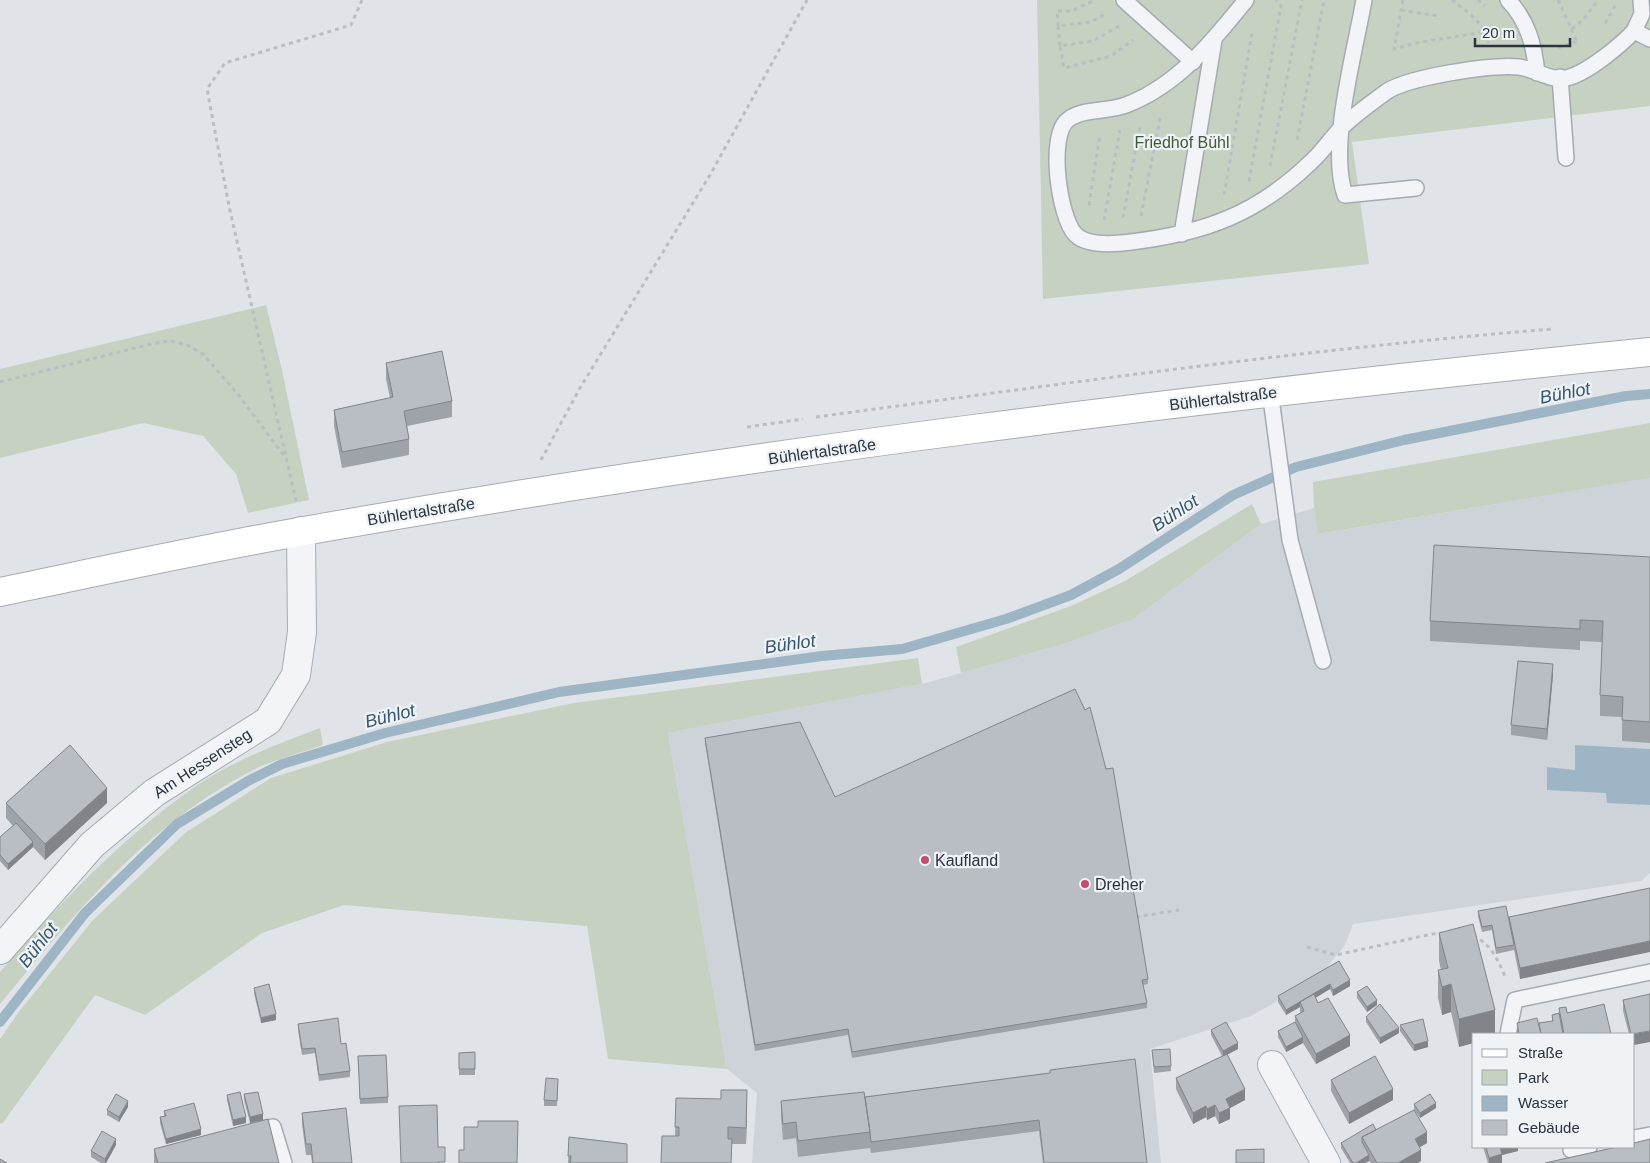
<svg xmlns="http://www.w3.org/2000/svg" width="1650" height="1163" font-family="Helvetica,sans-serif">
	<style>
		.built { fill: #ced3da }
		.green { fill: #c7d1c2 }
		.water { fill: #9eb5c5 }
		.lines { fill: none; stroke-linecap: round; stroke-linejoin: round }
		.stream { stroke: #9eb5c5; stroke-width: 10 }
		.lane-casing { stroke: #a6abb2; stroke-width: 18 }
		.street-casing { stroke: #a6abb2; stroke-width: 30 }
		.secondary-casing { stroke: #a6abb2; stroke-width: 30 }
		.path { stroke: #babec3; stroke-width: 3; stroke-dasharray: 4 4; stroke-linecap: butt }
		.lane { stroke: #f2f4f7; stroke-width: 15 }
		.street { stroke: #f2f4f7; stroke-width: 28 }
		.secondary { stroke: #fff; stroke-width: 28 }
		.wall { fill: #9ea3a9 }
		.shaded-wall { fill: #818589 }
		.building { fill: #b8bec4; stroke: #818589 }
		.poi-dot { fill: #c44e6d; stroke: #eff3f6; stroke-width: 2 }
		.labels { text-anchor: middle; stroke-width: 4.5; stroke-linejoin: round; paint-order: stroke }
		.park-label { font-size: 16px; fill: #425938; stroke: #eff3f6 }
		.street-label { font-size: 16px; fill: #2a333e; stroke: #eff3f6 }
		.poi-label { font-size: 16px; fill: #2a333e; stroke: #eff3f6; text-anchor: start }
		.water-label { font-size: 18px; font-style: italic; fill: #37566f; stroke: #eff3f6 }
	</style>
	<rect width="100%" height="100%" fill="#e0e4e8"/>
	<path class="built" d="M1650 478V873L1641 881 1353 924 1345 945 1319 977 1251 1016 1150 1049 1161 1163H752L757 1093 727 1069 668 733 922 684 1064 644 1133 619 1261 524 1314 508 1319 534Z"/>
	<path class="green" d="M1037 0H1650V106L1352 142 1369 264 1043 299Z
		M266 305 282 370 309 500 248 513 236 474 203 436 143 423 0 458V369Z
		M1650 423V478L1318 534 1314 508 1313 482Z
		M1252 504 1261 524 1133 619 1064 644 961 673 956 647 1071 606 1125 581Z
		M918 658 922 684 668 733 727 1069 608 1059 587 926 344 905 262 933 145 1015 95 995 2 1124 0 1123V1039L18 1013 93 920 185 833 271 778 387 742 574 703Z
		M320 728 323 745C301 753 276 759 255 769 144 826 78 911 0 1004V972C59 904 121 838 196 786 233 761 277 744 320 728Z"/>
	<path class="water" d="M1575 745 1650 749V805L1607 803 1606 793 1547 790V767L1575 770Z"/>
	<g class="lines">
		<path class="stream" d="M0 1022 85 913 177 824 248 781 282 764 385 733 559 692 822 656 902 649 1006 619 1071 595 1119 569 1233 495 1296 467 1404 440 1626 396 1650 394"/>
		<g class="lane-casing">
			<path id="lane" d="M1124 0 1193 62
				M1246 0C1212 42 1178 85 1126 105 1108 112 1084 108 1069 119 1047 133 1059 217 1075 234 1087 247 1116 244 1131 242 1205 233 1257 214 1311 162 1322 152 1330 140 1340 129 1354 115 1370 104 1386 92 1408 77 1492 64 1519 67 1536 69 1549 81 1566 78 1586 74 1620 46 1634 31
				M1364 0C1355 52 1328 147 1345 195L1416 188
				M1508 0C1528 21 1534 45 1537 73
				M1641 0 1642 14 1634 31 1650 39
				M1560 77 1566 158
				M1182 234 1214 40
				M1270 391 1290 540 1323 661
				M1508 1034 1515 1000 1650 972
				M251 1134 273 1127 284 1163
				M1634 1138 1650 1135
				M1571 1150 1589 1147"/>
		</g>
		<g class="street-casing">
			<path id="street" d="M0 950 92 845 154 793 268 721 296 675 302 632 301 531
				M1272 1065 1326 1163"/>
		</g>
		<g class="secondary-casing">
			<path id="secondary" d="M0 592C101 571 202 549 304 531 750 452 1200 397 1650 352"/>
		</g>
		<path class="path" d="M1403 0 1394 49 1416 43 1484 32
			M1452 0C1465 10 1487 25 1488 43
			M1478 0 1485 6
			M1558 0 1577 41
			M1401 10 1438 16
			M1605 23 1617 3
			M1058 26 1057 11H1071L1095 0
			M1119 26 1093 41 1060 46 1064 68 1111 56 1133 40
			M1572 29 1583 20 1598 0
			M1060 46 1058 26 1091 22 1105 14
			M1558 48 1577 41
			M1297 140 1324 0
			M1270 166 1302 0
			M1249 181 1281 6 1276 0
			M1224 195 1252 33
			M1089 205 1100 134
			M1141 216 1161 114
			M1123 218 1140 126
			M1104 220 1120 130
			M0 382 151 344 170 341 187 345 203 354 240 397 285 457
			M816 417C1061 384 1306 349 1552 329
			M747 427 803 419
			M541 460 580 388 710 175 807 0
			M296 501 229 206 207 89 225 63 351 25 362 0
			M1136 917 1179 910
			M1473 936C1491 943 1499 962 1506 979
			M1307 947 1336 955 1432 934 1443 933"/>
		<use href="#lane" class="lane"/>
		<use href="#street" class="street"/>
		<use href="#secondary" class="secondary"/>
	</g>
	<path class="wall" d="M386 363 452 401V417L407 426 409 439V455L342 468 334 426V410L390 398 386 379Z
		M1650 557V743L1622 741V717L1600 716V695L1602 642 1580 641V650L1430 641V621Z
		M1553 675 1547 740 1511 735V725Z
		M705 738 835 797 1148 979V984L1143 985 1147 1003V1008L852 1058 848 1035 755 1051 705 743Z
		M6 803H107L45 860 33 847 8 870 0 861V837L13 826 6 818Z
		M1650 888 1520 979 1514 950 1496 954 1492 930 1482 932 1478 916V911L1509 922V917Z
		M1439 933 1495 1034 1459 1047 1451 1012 1442 1015 1438 998V970H1441L1439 961Z
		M1339 961 1350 986 1333 996 1330 989 1315 998 1318 1003 1350 1046 1316 1064 1303 1043 1286 1052 1278 1037V1031L1295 1022V1016L1300 1014V1007L1286 1015 1278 1002V996Z
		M254 988 276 1020 261 1023 254 993Z
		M1357 992 1377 1005 1367 1012 1357 998Z
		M1623 1000 1634 1034H1629L1623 1011Z
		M1559 1008 1567 1013 1611 1034H1517V1023H1539L1552 1021V1015L1559 1013Z
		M1366 1017 1399 1033 1380 1044 1366 1022Z
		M298 1024 350 1071V1077L319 1081 315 1053 302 1055 298 1030Z
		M1400 1025 1428 1047 1414 1051 1400 1031Z
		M1211 1030 1238 1049 1227 1054 1245 1100 1230 1108V1119L1219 1124 1215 1116 1207 1120 1206 1117 1193 1124 1176 1089V1078L1222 1056 1211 1035Z
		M1152 1050 1171 1066V1071L1154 1073Z
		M475 1052V1075H459V1053Z
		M358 1056 388 1097V1103L360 1104Z
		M1050 1073 1147 1163H1043L1039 1131 871 1153 870 1148 798 1157 796 1138 783 1140 781 1117V1101L865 1097Z
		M558 1079 557 1106H544V1100Z
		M1331 1080 1393 1100 1349 1124 1331 1091Z
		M244 1094 263 1120 250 1123 244 1100Z
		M227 1095 246 1123 233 1126 227 1100Z
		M676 1098 747 1106 746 1144H732L675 1136Z
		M1414 1104 1436 1108 1420 1118 1414 1110Z
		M128 1107 119 1122 107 1115V1110Z
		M164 1111 201 1135 166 1144 160 1123V1117L164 1116Z
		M302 1113 352 1163H312L311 1155H306L302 1124Z
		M1376 1130 1427 1143 1420 1147 1421 1161 1418 1163H1371L1369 1161 1365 1163H1350L1341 1148V1143Z
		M569 1137 627 1144V1163H568Z
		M116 1145 106 1163H101L91 1157V1151Z
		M1483 1147H1518V1151L1502 1155V1163H1488Z
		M154 1149 279 1163H154Z"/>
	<path class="shaded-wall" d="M1553 664V675L1547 740V729Z
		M107 788V803L45 860V844Z
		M33 842V847L8 870V864Z
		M1650 941V952L1520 979V968Z
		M1350 980V986L1333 996V990Z
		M1330 984V989L1302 1006 1300 1002V1007L1286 1015V1010Z
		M1451 984V1012L1442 1015V987Z
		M1377 1000V1005L1367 1012V1007Z
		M1495 1010V1034H1474V1043L1459 1047V1019Z
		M276 1014V1020L261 1023V1018Z
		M1399 1028V1033L1380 1044V1038Z
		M1650 1031V1042L1634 1045V1034Z
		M1350 1035V1046L1316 1064V1054Z
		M1303 1037V1043L1286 1052V1047Z
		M1428 1041V1047L1414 1051V1045Z
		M1238 1043V1049L1223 1057V1051Z
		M1245 1089V1100L1230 1108V1119L1219 1124V1113L1226 1099Z
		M1393 1089V1100L1349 1124V1113Z
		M747 1090V1106L746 1144V1128Z
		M128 1101V1107L119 1122V1117Z
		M1436 1103V1108L1420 1118V1113Z
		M1215 1105V1116L1207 1120V1109Z
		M1206 1106V1117L1193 1124V1113Z
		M263 1114V1120L250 1123V1117Z
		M246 1117V1123L233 1126V1120Z
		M201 1129V1135L166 1144V1139Z
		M1427 1132V1143L1415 1150V1139Z
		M116 1139V1145L106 1163H105V1159Z
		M1499 1147H1518V1151L1502 1155V1163H1489V1158Z
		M1421 1150V1161L1418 1163H1398Z
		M1369 1155V1161L1365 1163H1356Z"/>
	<path class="building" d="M442 351 452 401 404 411 409 439 342 452 334 410 393 397 386 363Z
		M1434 545 1650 557V722L1622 720 1623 697 1600 695 1603 621 1580 620V629L1430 621Z
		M1518 661 1553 664 1547 729 1511 725Z
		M1075 689 1085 710 1090 707 1106 769 1113 768 1148 979 1142 980 1147 1003 852 1052 848 1029 755 1045 705 738 800 722 835 797Z
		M70 745 107 788 45 844 6 803Z
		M16 823 33 842 8 864 0 855V837Z
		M1650 888V941L1520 968 1509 917Z
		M1506 906 1514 945 1496 948 1492 925 1482 927 1478 911Z
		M1473 924 1495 1010 1459 1019 1451 984 1442 987 1438 970 1448 968 1439 933Z
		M1339 961 1350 980 1333 990 1330 984 1286 1010 1278 996Z
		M269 984 276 1014 261 1018 254 988Z
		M1367 986 1377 1000 1367 1007 1357 992Z
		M1314 994 1318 1003 1328 998 1350 1035 1316 1054 1295 1016 1304 1011 1300 1002Z
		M1650 994V1031L1631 1034 1623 1000Z
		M1380 1004 1399 1028 1380 1038 1366 1017Z
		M1604 1004 1611 1034H1564L1559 1008 1566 1007 1567 1013Z
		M1559 1013 1563 1034H1541L1539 1023 1553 1021 1552 1015Z
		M338 1018 341 1044 346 1043 350 1071 319 1075 315 1048 302 1049 298 1024Z
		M1537 1018 1541 1034H1519L1517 1023Z
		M1423 1019 1428 1041 1414 1045 1400 1025Z
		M1226 1022 1238 1043 1223 1051 1211 1030Z
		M1295 1022 1303 1037 1286 1047 1278 1031Z
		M1170 1049 1171 1066 1154 1067 1152 1050Z
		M475 1052V1069H459V1053Z
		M1227 1054 1245 1089 1226 1099 1230 1108 1219 1113 1215 1105 1207 1109 1206 1106 1193 1113 1176 1078Z
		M386 1055 388 1097 360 1099 358 1056Z
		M1375 1056 1393 1089 1349 1113 1331 1080Z
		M1135 1059 1147 1163H1044L1039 1120 871 1142 870 1132 865 1097 1050 1073V1070Z
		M546 1078 558 1079 557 1101 544 1100Z
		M721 1090H747L746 1128 728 1127V1139H732L731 1163H661L662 1136H679V1127H675L676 1098 721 1099Z
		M240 1092 246 1117 233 1120 227 1095Z
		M258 1092 263 1114 250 1117 244 1094Z
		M864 1092 870 1132 798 1141 796 1122 783 1124 781 1101Z
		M116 1094 128 1101 119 1117 107 1110Z
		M1430 1094 1436 1103 1420 1113 1414 1104Z
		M194 1103 201 1129 166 1139 160 1117 166 1116 164 1111Z
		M437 1105 438 1147H445V1162H438V1163H401L399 1106Z
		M346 1108 352 1163H313L311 1144H306L302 1113Z
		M1414 1110 1427 1132 1415 1139 1421 1150 1398 1163H1377L1362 1137Z
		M268 1119 279 1163H158L154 1149Z
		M478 1121H518L517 1163H459V1150H464V1127H478Z
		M1373 1124 1376 1130 1362 1137V1142L1369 1155 1356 1163H1353L1341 1143Z
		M102 1131 116 1139 105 1159 91 1151Z
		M569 1137 627 1144V1163H570L571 1156H568Z
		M1650 1139V1163H1545L1617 1147H1634V1143Z
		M1486 1147H1500L1502 1154 1489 1158Z
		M1264 1149V1163H1236V1150Z
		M0 1159 7 1163H0Z"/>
	<g class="poi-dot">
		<circle cx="925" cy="860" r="5"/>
		<circle cx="1085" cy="884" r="5"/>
	</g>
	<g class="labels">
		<g class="park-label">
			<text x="1182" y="148">Friedhof Bühl</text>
		</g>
		<g class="street-label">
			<text transform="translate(1223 398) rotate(-7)" y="6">Bühlertalstraße</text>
			<text transform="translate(822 451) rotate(-8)" y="6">Bühlertalstraße</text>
			<text transform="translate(421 511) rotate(-9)" y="6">Bühlertalstraße</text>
			<text transform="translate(202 763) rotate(-33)" y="6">Am Hessensteg</text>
		</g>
		<g class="poi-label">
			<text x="935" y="866">Kaufland</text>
			<text x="1095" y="890">Dreher</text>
		</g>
		<g class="water-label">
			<text transform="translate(1565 393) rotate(-11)" y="6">Bühlot</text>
			<text transform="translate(1175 513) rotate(-33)" y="6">Bühlot</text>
			<text transform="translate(790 644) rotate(-8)" y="6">Bühlot</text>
			<text transform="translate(390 716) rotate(-14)" y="6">Bühlot</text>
			<text transform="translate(38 945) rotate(-52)" y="6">Bühlot</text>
		</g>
	</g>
	<rect x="1472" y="1033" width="162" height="115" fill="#eff3f6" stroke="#a0a6ac"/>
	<rect x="1482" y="1049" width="25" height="8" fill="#ffffff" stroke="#a0a6ac"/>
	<text x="1518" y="1058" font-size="15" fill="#2a333e">Straße</text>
	<rect x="1482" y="1070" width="25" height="15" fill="#c7d1c2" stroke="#a0a6ac"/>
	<text x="1518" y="1083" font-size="15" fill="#2a333e">Park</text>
	<rect x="1482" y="1096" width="25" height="15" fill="#9eb5c5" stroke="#a0a6ac"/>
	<text x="1518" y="1108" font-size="15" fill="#2a333e">Wasser</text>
	<rect x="1482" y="1120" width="25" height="15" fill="#b8bec4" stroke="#a0a6ac"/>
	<text x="1518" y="1133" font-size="15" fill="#2a333e">Gebäude</text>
	<path d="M1475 38v8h95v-8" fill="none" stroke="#2a333e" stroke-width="2.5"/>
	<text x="1482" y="38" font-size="15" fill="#2a333e" stroke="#eff3f6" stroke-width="4" paint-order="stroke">20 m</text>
</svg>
